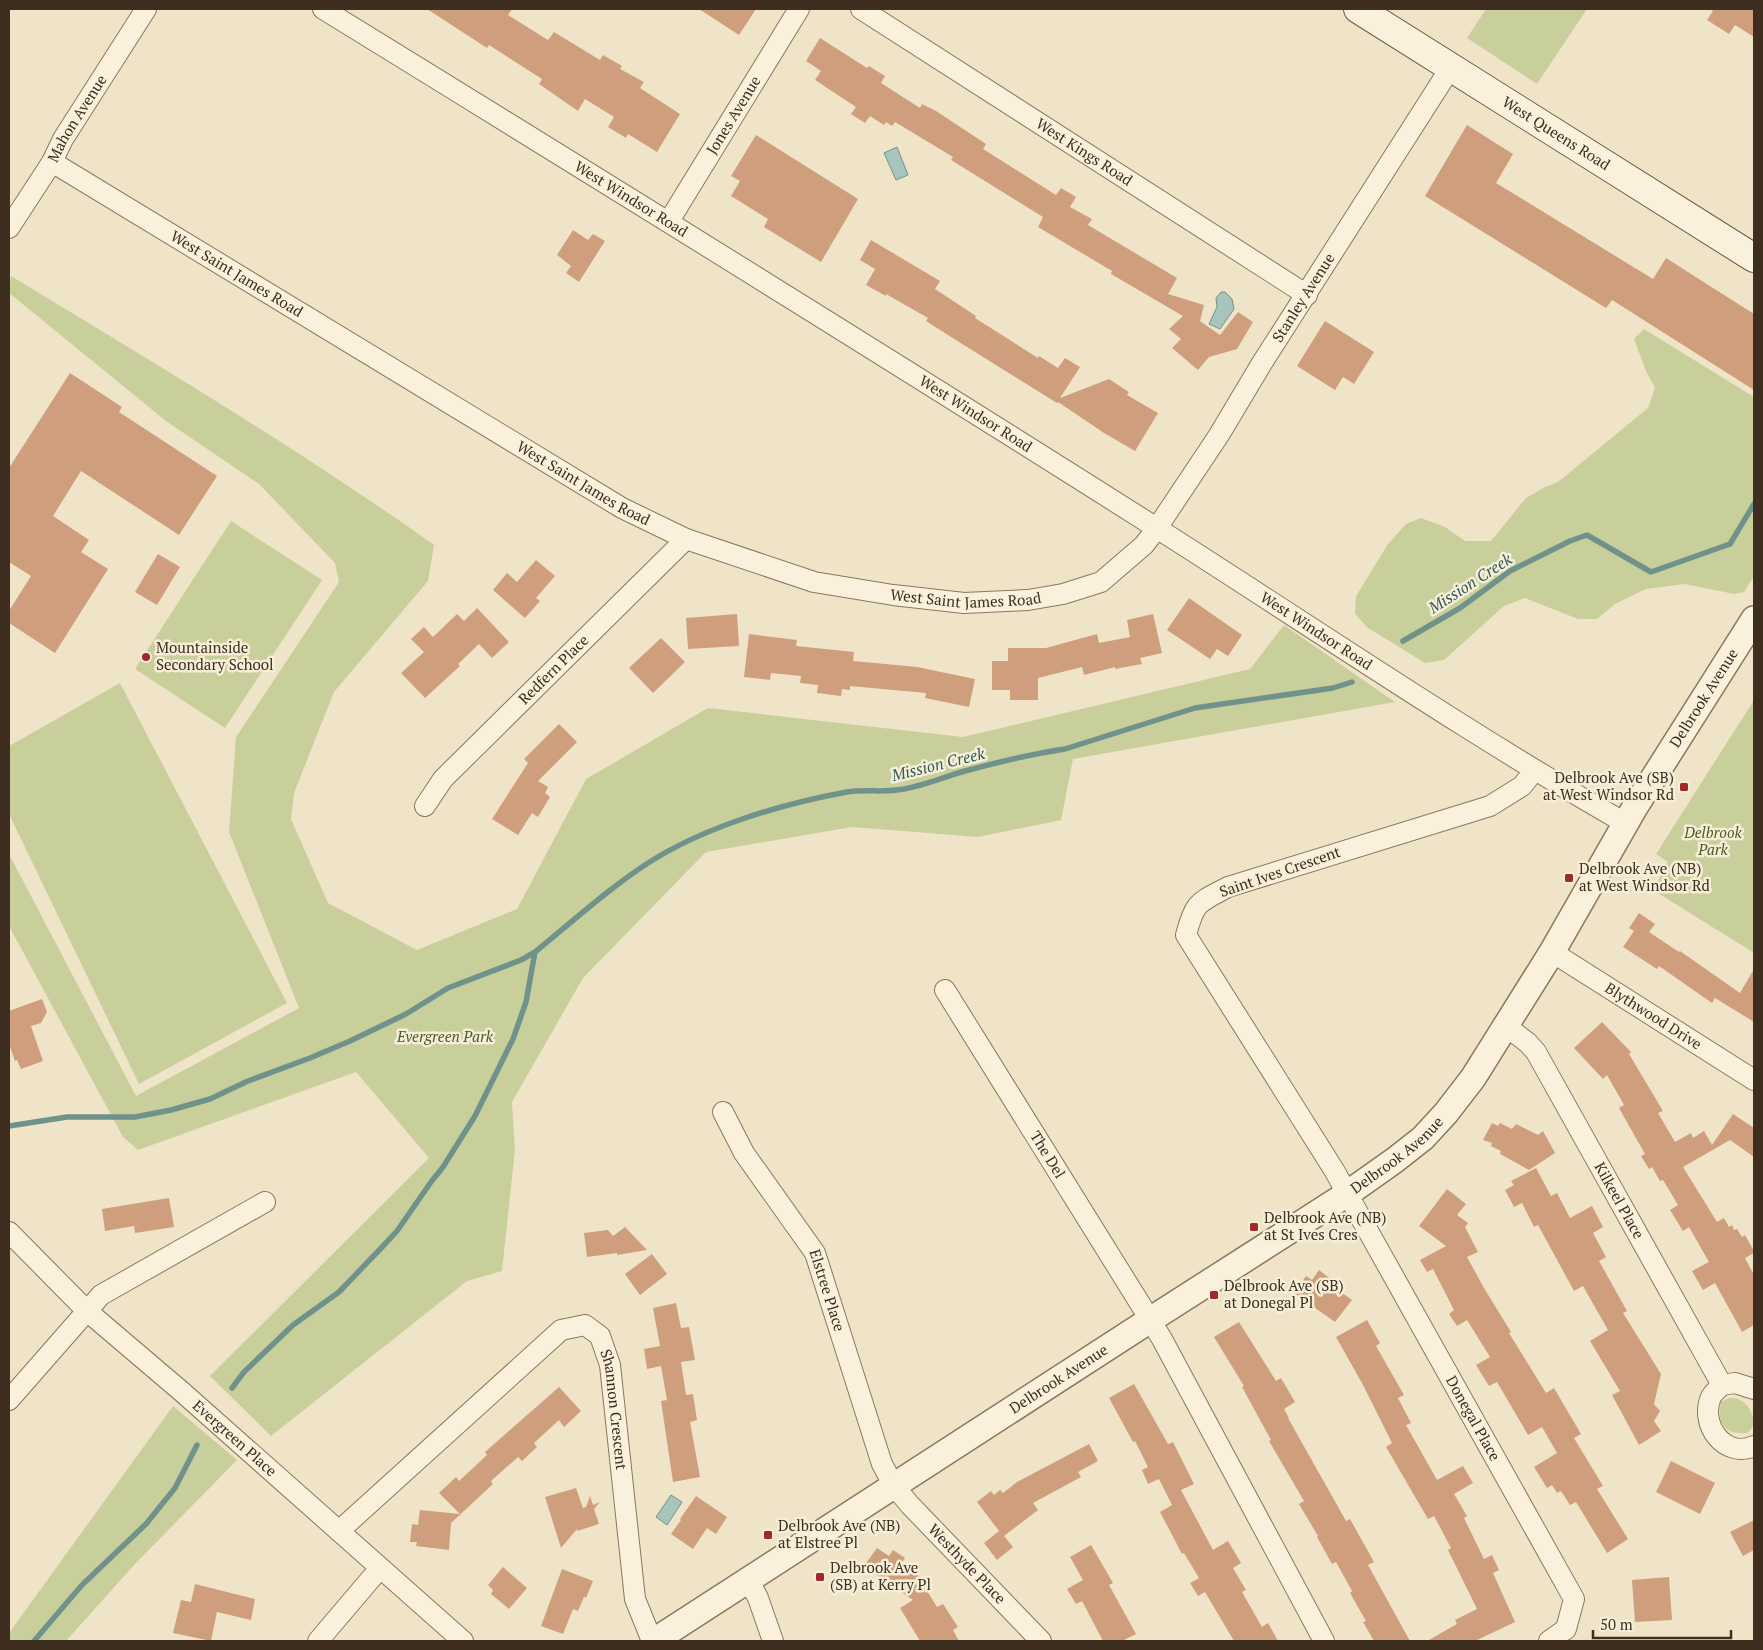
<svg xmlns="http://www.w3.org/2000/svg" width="1763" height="1650" font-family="'PT Serif',serif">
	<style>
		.green { fill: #c9cf9b }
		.water { fill: #a9c4bc; stroke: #6f938a }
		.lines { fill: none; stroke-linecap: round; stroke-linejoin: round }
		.stream { stroke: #6f938a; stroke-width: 5.5 }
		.building { fill: #cf9f7d }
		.minor-casing { stroke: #8d765c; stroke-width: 22 }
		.tertiary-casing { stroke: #8d765c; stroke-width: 28 }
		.secondary-casing { stroke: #6f573f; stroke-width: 30 }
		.minor { stroke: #faf1dc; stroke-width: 20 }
		.tertiary { stroke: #faf1dc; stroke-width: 25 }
		.secondary { stroke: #faf1dc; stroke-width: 28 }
		.poi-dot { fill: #9e2a2b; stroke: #f7eed8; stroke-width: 2 }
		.labels { text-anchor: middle; stroke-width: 5; stroke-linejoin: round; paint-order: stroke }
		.street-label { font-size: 15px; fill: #3d2e20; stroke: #f7eed8 }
		.poi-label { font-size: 15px; fill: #3d2e20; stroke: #f7eed8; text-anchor: start }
		.park-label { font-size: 15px; font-style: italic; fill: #4d5a26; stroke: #f7eed8 }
		.water-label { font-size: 16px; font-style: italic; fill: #2f5d5a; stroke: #f7eed8 }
	</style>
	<rect width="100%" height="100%" fill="#f0e4c8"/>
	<path class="green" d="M1486 9H1587L1537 84 1467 38Z
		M11 276C154 363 298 448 434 545L428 581 334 692 294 793 291 819 328 903 417 950 517 909 586 779 708 708 963 737 1250 669 1284 625 1395 702 1073 759 1061 820 978 837 852 827 706 852 583 978 512 1102 515 1150 502 1271 467 1281 271 1436 210 1376 429 1158 356 1072 138 1150 123 1137 9 926V854L136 1096 299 1008 229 832 236 737 339 582 335 563 259 484 166 421 9 293Z
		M1644 329 1754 397V576L1744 592 1734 594 1685 584 1646 589 1615 604 1597 619H1578L1525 598 1504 606 1444 660 1425 663 1368 628 1355 614 1356 596 1388 544 1406 524 1421 518 1445 527 1465 541H1491L1526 498 1545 487 1558 482 1648 408 1655 388 1646 371 1634 339Z
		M231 521 322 580 225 728 135 669Z
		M120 683 287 1003 139 1084 9 814V746Z
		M1754 700V953L1653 890 1668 862 1656 854Z
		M1729 1398C1745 1397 1753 1410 1754 1424L1748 1433C1725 1435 1716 1425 1721 1402Z
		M173 1406 237 1460 134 1565 66 1641H9V1633Z"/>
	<path class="water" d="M897 147 908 175 896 180 884 153Z
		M1221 292H1225L1232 299 1234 309 1220 329 1209 324 1217 307 1216 298Z
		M671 1495 682 1502 667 1525 656 1517Z"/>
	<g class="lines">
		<path class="stream" d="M1403 641 1460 608 1510 571 1570 541 1587 535 1651 572 1730 544 1754 504
			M9 1126 67 1117H135L171 1110 210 1099 248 1081 310 1058 350 1041 406 1014 448 988 521 960 535 952C572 922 608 889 648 863 704 827 781 804 847 792 865 789 885 793 904 789 925 785 944 777 965 771 998 762 1032 754 1065 749L1195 708 1333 688 1352 682
			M232 1388 244 1372 293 1325 339 1292 385 1244 397 1231 431 1182 443 1167 475 1116 513 1039 526 1002 535 952
			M34 1641 82 1585 146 1524 175 1488 197 1445"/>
	</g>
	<path class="building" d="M427 9H512L508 15 548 40 554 32 600 60 603 55 622 66 620 69 644 82 640 88 680 114 657 152 628 134 626 138 608 127 614 117 585 99 578 111 539 84 542 79 489 45 487 48Z
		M699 9H756L739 35Z
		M1710 9H1754V37L1735 25 1729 34 1707 20 1713 11Z
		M820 38 867 68 869 66 885 76 881 83 920 108 922 104 936 111 986 144 983 149 1056 195 1061 188 1076 197 1070 207 1092 219 1088 225 1177 278 1168 294 1204 305 1200 321 1220 335 1238 312 1253 322 1237 349 1209 357 1198 370 1172 348 1181 339 1169 329 1183 316 1111 274 1112 271 1038 227 1043 217 951 160 953 157 895 122 892 126 886 122 884 125 870 116 865 123 851 114 856 107 815 80 821 71 806 61Z
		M1467 125 1513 154 1496 183 1653 279 1666 258 1754 314V390L1612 300 1606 308 1425 196Z
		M756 135 858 199 821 262 764 227 768 219 731 196 740 181 731 176Z
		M573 230 588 240 593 234 605 241 579 282 566 273 571 266 557 255Z
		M871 240 940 281 935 289 976 316 975 318 1038 358 1039 356 1058 368 1065 358 1080 367 1060 398 1109 379 1129 392 1127 395 1158 413 1135 451 1104 433 1058 402 1057 403 959 342 926 321 928 318 886 294V296L866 285 875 269 860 260Z
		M1325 321 1374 352 1354 384 1343 377 1335 390 1297 366Z
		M70 373 122 407 119 412 217 476 179 535 81 471 53 516 89 540 81 552 108 569 55 653 9 623V611L31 576 9 562V468Z
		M158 554 180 567 157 605 135 592Z
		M536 560 555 576 536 598 540 601 525 618 493 590 507 573 517 582Z
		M1189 598 1242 635 1228 656 1217 649 1210 659 1167 630Z
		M477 608 509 642 492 658 479 644 458 664 460 666 425 698 401 673 424 652 411 639 424 627 433 637 457 614 464 621Z
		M737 614 739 646 688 649 686 618Z
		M1153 614 1162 653 1140 658 1142 664 1115 669V667L1084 675 1082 667 1038 678V700H1010V690H992V661H1008V648H1046L1097 634 1099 643 1130 637 1127 620Z
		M749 634 797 640 796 646 854 652 853 661 917 667 975 679 969 707 925 698 926 693 850 686V690L842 689 841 696 817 693 818 685 800 683 801 676 771 673 770 680 744 677Z
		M661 638 685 662 653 693 629 668Z
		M559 724 577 742 538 781 548 787 545 793 550 797 538 817 532 813 518 835 492 819 528 763 524 759Z
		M1639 913 1655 924 1649 932 1679 952 1680 951 1740 993 1754 969V1022L1715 998 1712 1003 1659 966 1657 969 1623 947 1634 931 1629 928Z
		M42 999 47 1012 41 1023 31 1026 43 1061 21 1069 17 1060 15 1061 9 1044V1011Z
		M1602 1022 1631 1052 1629 1054 1663 1111 1658 1113 1675 1142 1691 1133 1693 1138 1704 1131 1712 1145 1733 1114 1754 1128V1157L1730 1140 1683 1167 1717 1222 1724 1218 1729 1227 1732 1225 1734 1230 1737 1229 1742 1237 1745 1235 1754 1251V1253L1745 1258 1754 1275V1325L1742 1332 1715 1283 1703 1290 1692 1271 1709 1262 1689 1227 1683 1231 1670 1210 1678 1205 1663 1180 1660 1181 1652 1167 1649 1169 1641 1156 1645 1154 1619 1108 1624 1105 1607 1075 1603 1079 1574 1048Z
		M1492 1123 1498 1126 1500 1123 1512 1129 1516 1124 1538 1135 1543 1131 1555 1153 1529 1170 1500 1154 1501 1151 1491 1146 1492 1143 1483 1140Z
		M1536 1168 1551 1196 1557 1193 1570 1218 1592 1206 1603 1227 1593 1233 1606 1257 1599 1261 1627 1311 1623 1313 1661 1374 1654 1404 1660 1411 1654 1421 1661 1431 1639 1445 1612 1395 1620 1391 1590 1341 1608 1330 1583 1286 1574 1291 1538 1225 1534 1227 1522 1203 1514 1207 1505 1190 1514 1185 1511 1181Z
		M1447 1189 1466 1204 1457 1215 1468 1223 1465 1227 1478 1252 1467 1257 1484 1288 1511 1332 1509 1333 1546 1393 1554 1388 1581 1434 1574 1438 1603 1486 1597 1489 1628 1539 1607 1553 1576 1502 1570 1505 1561 1491 1557 1493 1552 1485 1547 1488 1534 1467 1557 1453 1542 1427 1528 1435 1497 1382 1489 1386 1476 1365 1490 1357 1467 1320 1457 1326 1449 1314 1454 1310 1433 1269 1427 1272 1420 1260 1446 1246 1419 1226Z
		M169 1198 174 1227 135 1233 134 1226 105 1231 102 1209Z
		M625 1227 647 1250 617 1255V1253L587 1257 584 1233 608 1230 613 1236Z
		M652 1254 667 1274 640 1295 625 1274Z
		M1319 1270 1332 1280 1330 1284 1352 1300 1335 1322 1294 1293 1306 1276 1312 1280Z
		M676 1303 681 1328 689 1327 695 1360 681 1362 686 1395 693 1394 697 1420 690 1422 700 1477 673 1482 661 1401 667 1400 661 1366 647 1369 644 1349 660 1346 653 1308Z
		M1367 1320 1380 1343 1376 1346 1404 1395 1398 1398 1411 1423 1406 1425 1437 1480 1463 1466 1473 1483 1454 1494 1467 1516 1464 1518 1484 1559 1492 1555 1499 1570 1493 1573 1515 1622 1475 1641H1427L1457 1624 1455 1620 1477 1609 1448 1550 1451 1548 1434 1516 1428 1519 1386 1447 1392 1443 1363 1385 1336 1337Z
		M1239 1322 1276 1381 1281 1378 1295 1402 1284 1409 1289 1418H1288L1346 1521 1350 1519 1374 1562 1368 1565 1410 1641H1374L1363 1622 1366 1621 1350 1593 1352 1591 1336 1562 1332 1564 1317 1537 1318 1536 1299 1504 1304 1501 1269 1441 1271 1440 1242 1387 1244 1386 1214 1337Z
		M1134 1384 1168 1444 1173 1442 1194 1484 1181 1490 1213 1550 1228 1541 1241 1563 1233 1568 1246 1590 1242 1592 1262 1627 1268 1623 1278 1641H1234L1205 1592 1198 1596 1190 1583 1199 1578 1184 1553 1182 1554 1160 1512 1172 1505 1159 1479 1148 1484 1142 1470 1148 1467 1135 1441 1133 1442 1109 1398Z
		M559 1387 581 1411 564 1427 559 1420 534 1443 537 1447 522 1461 518 1457 491 1481 493 1484 451 1523 449 1550 416 1546 417 1542H410L412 1524 418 1525 420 1510 460 1514 439 1493 456 1477 459 1481 487 1455 485 1452Z
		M1089 1444 1098 1461 1078 1472 1081 1477 1033 1503 1038 1510 1004 1536 1013 1547 997 1560 984 1543 999 1531 977 1502 991 1491 994 1495 1000 1490 1003 1493 1017 1482Z
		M1671 1461 1715 1483 1700 1514 1656 1492Z
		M576 1488 583 1508 586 1507 590 1496 593 1505 600 1502 594 1509 599 1524 577 1531V1529L561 1548 545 1497Z
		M696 1496 727 1517 716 1534 707 1528 693 1549 671 1534 681 1520 680 1519Z
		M1754 1520V1550L1743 1556 1730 1532Z
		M1091 1545 1113 1583 1109 1585 1136 1634 1122 1641H1103L1082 1601 1076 1604 1067 1589 1083 1580 1070 1557Z
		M877 1548 889 1556 893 1550 905 1558 901 1564 923 1579 921 1581 937 1607 943 1604 958 1627 953 1630 959 1641H920L900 1608 913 1600 864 1566Z
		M503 1567 527 1588 509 1609 491 1594 493 1590 488 1585Z
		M562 1569 593 1581 586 1598 584 1597 578 1611 573 1609 563 1634 541 1626Z
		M1669 1577 1672 1620 1635 1622 1632 1580Z
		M195 1584 255 1599 251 1620 217 1612 211 1641 173 1633 181 1600 191 1602Z"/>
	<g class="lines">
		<g class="minor-casing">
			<g id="minor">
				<path id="s1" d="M323 9C601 180 879 352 1155 527 1311 626 1464 731 1625 823"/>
				<path id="s2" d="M861 9 1307 295"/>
				<path id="s3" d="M52 162 622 508 686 539 814 582 893 595 964 603 1028 600 1063 594 1101 582 1144 545 1157 528 1219 435 1262 363 1451 67"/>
				<path id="s4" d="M669 221 799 9"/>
				<path id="s5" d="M9 228 52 162 63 139 146 9"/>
				<path id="s6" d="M1534 771 1522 786 1490 806 1228 887C1198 903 1195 901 1186 935L1334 1170 1574 1599 1566 1629 1549 1641"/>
				<path id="s7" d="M425 806 443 779 686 539"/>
				<path id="s8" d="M1552 952 1754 1080"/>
				<path id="s9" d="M945 990 1162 1339 1324 1641"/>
				<path id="s10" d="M1506 1026 1528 1043 1536 1052 1722 1385"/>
				<path id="s11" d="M723 1112 744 1153 815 1253 882 1464 894 1486 910 1505 1041 1641"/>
				<path id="s12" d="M9 1232 87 1311 181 1391 463 1641"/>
				<path d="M1754 1389 1735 1383 1722 1385C1719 1388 1713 1393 1711 1397 1699 1425 1725 1459 1754 1446"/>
				<path d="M9 1400 101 1295 265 1202"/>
				<path id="s13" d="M339 1531 561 1330 585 1325 600 1336 610 1365 635 1599 652 1641"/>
				<path d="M749 1581 758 1598 773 1641"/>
				<path d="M318 1641 380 1568"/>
			</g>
		</g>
		<g class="tertiary-casing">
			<g id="tertiary">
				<path id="s14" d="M654 1641 1150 1320 1347 1194 1395 1160 1423 1138 1446 1113 1473 1078 1552 952 1635 807 1754 619"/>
			</g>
		</g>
		<g class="secondary-casing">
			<g id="secondary">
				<path id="s15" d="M1358 9 1754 258"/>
			</g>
		</g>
		<use href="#minor" class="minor"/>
		<use href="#tertiary" class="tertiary"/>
		<use href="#secondary" class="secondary"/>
	</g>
	<g class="poi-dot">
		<circle cx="146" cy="657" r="5"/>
		<rect x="1679" y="782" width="10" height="10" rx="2.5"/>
		<rect x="1564" y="873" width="10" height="10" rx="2.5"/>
		<rect x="1249" y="1222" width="10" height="10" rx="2.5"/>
		<rect x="1209" y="1290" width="10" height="10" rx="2.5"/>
		<rect x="763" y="1530" width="10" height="10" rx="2.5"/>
		<rect x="815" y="1572" width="10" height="10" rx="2.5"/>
	</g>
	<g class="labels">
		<g class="street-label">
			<text dy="5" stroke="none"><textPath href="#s4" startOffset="124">Jones Avenue</textPath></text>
			<text dy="5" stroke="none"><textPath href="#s5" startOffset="129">Mahon Avenue</textPath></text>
			<text dy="5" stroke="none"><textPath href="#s15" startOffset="234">West Queens Road</textPath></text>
			<text dy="5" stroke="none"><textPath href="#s2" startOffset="265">West Kings Road</textPath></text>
			<text dy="5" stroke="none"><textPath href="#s1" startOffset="362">West Windsor Road</textPath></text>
			<text dy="5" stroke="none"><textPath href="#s3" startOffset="216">West Saint James Road</textPath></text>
			<text dy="5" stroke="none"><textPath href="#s3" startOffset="1515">Stanley Avenue</textPath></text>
			<text dy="5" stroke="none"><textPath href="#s1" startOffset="768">West Windsor Road</textPath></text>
			<text dy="5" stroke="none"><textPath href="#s3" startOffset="621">West Saint James Road</textPath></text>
			<text dy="5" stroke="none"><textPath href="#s3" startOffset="1026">West Saint James Road</textPath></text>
			<text dy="5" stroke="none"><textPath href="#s1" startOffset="1172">West Windsor Road</textPath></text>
			<text dy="5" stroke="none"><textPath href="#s7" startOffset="188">Redfern Place</textPath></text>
			<text dy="5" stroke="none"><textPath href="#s14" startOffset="1442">Delbrook Avenue</textPath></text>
			<text transform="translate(1280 872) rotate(-19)" y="5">Saint Ives Crescent</text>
			<text dy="5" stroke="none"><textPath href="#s8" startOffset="120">Blythwood Drive</textPath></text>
			<text dy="5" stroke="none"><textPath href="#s9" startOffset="194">The Del</textPath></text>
			<text dy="5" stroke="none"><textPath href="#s14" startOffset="888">Delbrook Avenue</textPath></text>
			<text dy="5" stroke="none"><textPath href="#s10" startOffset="210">Kilkeel Place</textPath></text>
			<text dy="5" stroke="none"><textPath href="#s11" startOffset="208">Elstree Place</textPath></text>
			<text dy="5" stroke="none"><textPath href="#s14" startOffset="482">Delbrook Avenue</textPath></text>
			<text dy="5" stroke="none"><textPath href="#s13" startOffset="418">Shannon Crescent</textPath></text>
			<text dy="5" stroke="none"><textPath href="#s6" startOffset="961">Donegal Place</textPath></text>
			<text dy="5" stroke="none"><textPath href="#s12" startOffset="306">Evergreen Place</textPath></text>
			<text dy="5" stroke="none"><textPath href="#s11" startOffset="522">Westhyde Place</textPath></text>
		</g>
		<g class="poi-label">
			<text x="156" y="653">Mountainside<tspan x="156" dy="17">Secondary School</tspan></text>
			<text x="1674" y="783" text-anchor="end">Delbrook Ave (SB)<tspan x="1674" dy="17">at West Windsor Rd</tspan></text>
			<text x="1579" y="874">Delbrook Ave (NB)<tspan x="1579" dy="17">at West Windsor Rd</tspan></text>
			<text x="1264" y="1223">Delbrook Ave (NB)<tspan x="1264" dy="17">at St Ives Cres</tspan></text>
			<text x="1224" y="1291">Delbrook Ave (SB)<tspan x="1224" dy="17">at Donegal Pl</tspan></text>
			<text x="778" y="1531">Delbrook Ave (NB)<tspan x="778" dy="17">at Elstree Pl</tspan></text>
			<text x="830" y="1573">Delbrook Ave<tspan x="830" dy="17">(SB) at Kerry Pl</tspan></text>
		</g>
		<g class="park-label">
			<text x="1713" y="838">Delbrook<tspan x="1713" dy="17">Park</tspan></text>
			<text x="445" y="1042">Evergreen Park</text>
		</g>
		<g class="water-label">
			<text transform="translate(1470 583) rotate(-33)" y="6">Mission Creek</text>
			<text transform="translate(938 764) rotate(-14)" y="6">Mission Creek</text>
		</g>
	</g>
	<rect width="1763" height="1650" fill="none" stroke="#3d2e20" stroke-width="20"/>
	<path d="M1593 1630v8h138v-8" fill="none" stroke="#3d2e20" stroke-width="2.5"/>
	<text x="1600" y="1630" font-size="15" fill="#3d2e20" stroke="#f7eed8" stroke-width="4" paint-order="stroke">50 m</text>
</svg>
